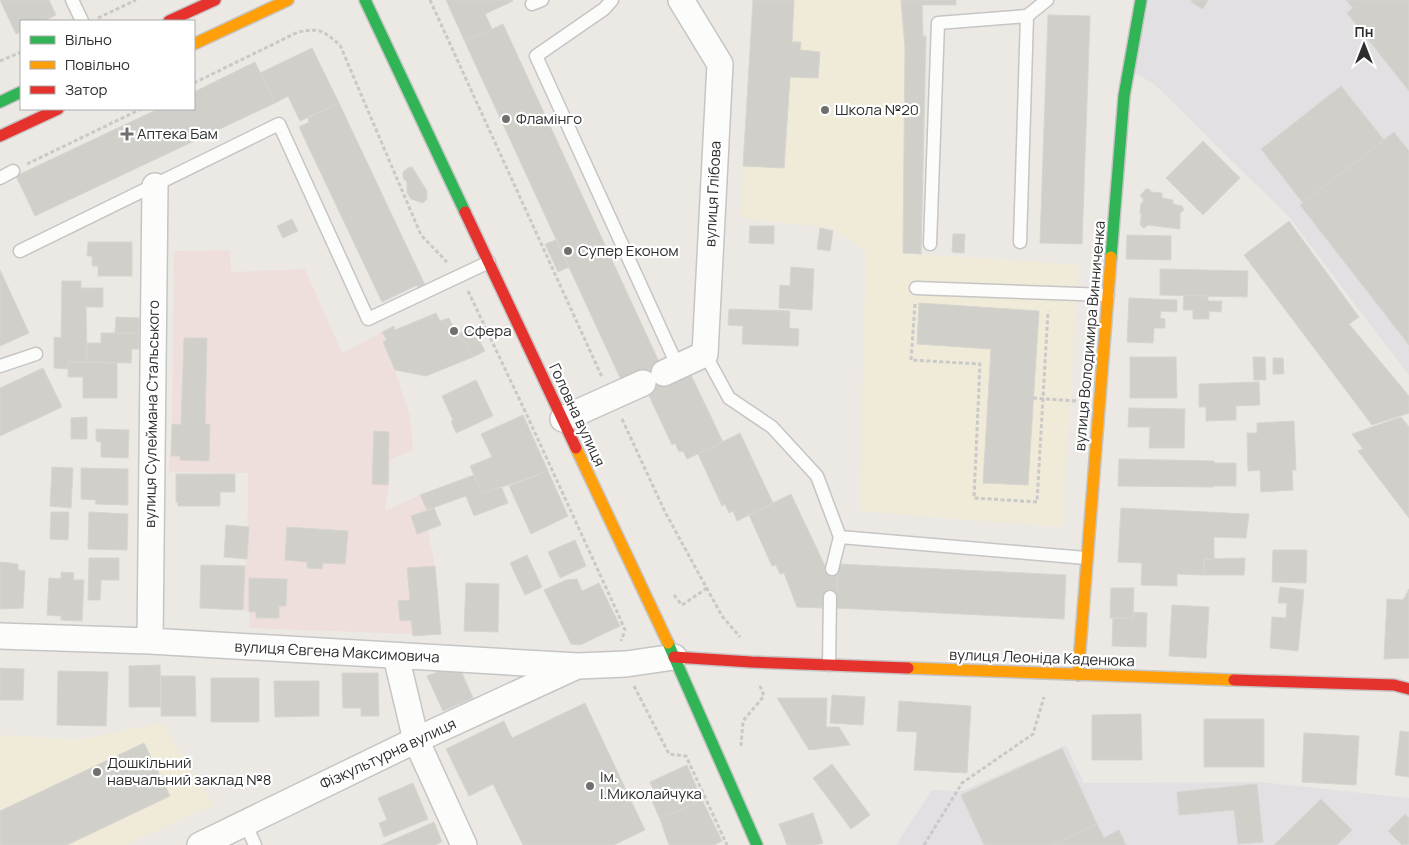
<svg xmlns="http://www.w3.org/2000/svg" width="1409" height="845" font-family="Manrope,sans-serif">
	<style>
		.industrial { fill: #e3e0e3 }
		.education { fill: #f0ead8 }
		.medical { fill: #eedfdc }
		.building { fill: #d1cfca; stroke: #d7d5d0 }
		.lines { fill: none; stroke-linecap: round; stroke-linejoin: round }
		.lane-casing { stroke: #c6c5c5; stroke-width: 15 }
		.street-casing { stroke: #c6c5c5; stroke-width: 28 }
		.fast-casing { stroke: #c6c5c5; stroke-width: 14 }
		.slow-casing { stroke: #c6c5c5; stroke-width: 14 }
		.jam-casing { stroke: #c6c5c5; stroke-width: 14 }
		.path { stroke: #c9c9c8; stroke-width: 3; stroke-dasharray: 4 2.5; stroke-linecap: butt }
		.lane { stroke: #fcfcfb; stroke-width: 12 }
		.street { stroke: #fcfcfb; stroke-width: 25 }
		.fast { stroke: #30b455; stroke-width: 11 }
		.slow { stroke: #ff9f0a; stroke-width: 11 }
		.jam { stroke: #e5322d; stroke-width: 11 }
		.poi-dot { fill: #706f6e; stroke: #fff; stroke-width: 2 }
		.labels { text-anchor: middle; stroke-width: 4.5; stroke-linejoin: round; paint-order: stroke }
		.poi-label { font-size: 15px; fill: #2e2e2e; stroke: #fff; text-anchor: start }
		.street-label { font-size: 15px; fill: #2e2e2e; stroke: #fff }
	</style>
	<rect width="100%" height="100%" fill="#ece9e4"/>
	<path class="industrial" d="M1140 0H1409V375L1362 314 1289 217 1154 84 1130 71Z
		M1066 745 1084 783 1260 782 1409 798V845H896L932 790 962 791Z"/>
	<path class="education" d="M753 0H901L905 48 903 253 1079 265 1062 527 859 511 866 251 831 228 740 218Z
		M161 723 214 805 125 845H0V735L78 740Z"/>
	<path class="medical" d="M230 250 231 272 305 269 342 353 382 332 387 340 383 343 395 370 410 416 413 450 391 459 389 485 385 511 420 495 427 510 411 516 417 534 428 530 435 566 441 634 413 636 412 634 249 628V612L243 610 245 566 247 559 248 473 169 472 172 424 174 251Z"/>
	<path class="building" d="M0 0H49L56 15 44 21H21V32L16 34Z
		M446 0H512L513 1 485 14 492 29 465 42Z
		M753 0H794L792 42H801L800 50 820 52 818 78 790 77 784 168 743 166Z
		M901 0H956V5H922L923 36H926L921 254 903 253 905 48Z
		M1192 0H1208L1203 9 1191 2Z
		M1346 0H1409V91L1347 13 1353 8Z
		M1048 15 1090 16 1082 244 1040 243Z
		M503 24 660 364 622 382 465 42Z
		M312 48 339 103 300 121 288 96 275 103 260 73Z
		M255 62 275 103 35 216 16 176 158 109H194V92Z
		M1341 86 1384 140 1303 203 1261 149Z
		M339 103 425 285 418 288 417 285 382 302 299 127 309 122 308 118Z
		M1394 132 1409 151V345L1300 205Z
		M1203 141 1240 178 1203 215 1166 178Z
		M412 167 427 191V199L423 203 411 199 407 193V182L403 178V172L408 168Z
		M1146 189H1149L1151 192 1162 193V198L1173 200V204L1182 206 1184 210 1180 213V229L1148 225 1144 228 1141 226 1140 222 1142 214H1140L1141 203H1143V198L1140 196Z
		M292 219 298 231 283 238 277 226Z
		M1289 221 1359 317 1349 324 1409 396V413L1372 425 1244 255Z
		M750 226H774V244L749 243Z
		M820 228 833 231 830 251 817 249Z
		M953 234H965L964 253 952 252Z
		M1127 235 1171 236V260L1126 259Z
		M556 240 569 267 558 272 545 244Z
		M88 242H132V276H98V266H92V256H87Z
		M791 267 814 269 812 310 779 308 780 285 790 286Z
		M1160 269 1248 271 1247 297 1160 295Z
		M0 270 29 333 0 346Z
		M62 281H81V288H103V307H86L87 362H68V369L54 368V337L61 338Z
		M1184 295 1208 296V301H1222L1221 312 1209 311V319H1193V310H1183Z
		M1129 298 1177 300V312L1161 311 1160 318 1165 319V328H1154L1153 343 1127 342Z
		M919 303 1039 311 1028 485 983 483 991 349 917 344Z
		M729 309 790 311 789 328 799 329 798 346 742 344 743 326 728 325Z
		M436 313 440 321 449 318 457 334 467 344 473 357 426 376 395 370 383 342 387 340 382 332 394 326 395 330Z
		M116 317 139 318V333H115Z
		M472 327 485 351 473 357 467 344 457 334Z
		M101 333H139V349H132L131 363 87 362V343H101Z
		M184 338H207L205 424H210L209 461 180 460V456H171L172 424 181 425Z
		M1130 357H1176L1177 398H1130Z
		M1253 357H1265L1266 380H1254Z
		M1273 358H1283L1284 374H1273Z
		M68 362 117 363V398H83V377H68Z
		M660 364 690 373 723 442 687 459 683 451 679 452 675 443 672 445 639 374Z
		M43 368 62 407 0 436V388Z
		M476 380 493 416 456 433 451 421 453 420 442 396Z
		M1259 382 1260 405 1236 406V420L1206 421V407H1199V384Z
		M1129 408 1185 409 1184 448H1149L1150 427H1128Z
		M523 415 548 471 482 494 470 466 492 457 481 434Z
		M87 417V439H71V418Z
		M1401 417 1409 427V518L1358 451 1363 449 1352 434Z
		M1294 421 1296 470H1292L1293 490 1261 492 1260 470 1248 471 1247 433H1257V423Z
		M96 429 129 430 128 458 101 457V442L96 441Z
		M374 431 389 432 388 485 372 484Z
		M740 433 773 503 737 521 733 511 729 513 725 504 722 506 698 454Z
		M1119 459 1214 461V463H1236V486H1213V487L1118 486Z
		M52 467 73 468 71 508 50 506Z
		M81 468 128 469V505L95 504 96 500 81 499Z
		M548 471 568 516 531 534 509 486Z
		M176 474H235V492H220V506H178V502H176Z
		M474 475 482 494 501 486 508 503 474 516 466 496 427 510 420 495Z
		M791 494 826 568 838 569 837 597 823 596V608L797 607 784 573 780 574 776 565 772 566 749 515Z
		M434 508 441 525 417 534 411 516Z
		M1121 508 1249 514 1246 538 1214 537V559H1204V575L1177 574V586L1141 585 1142 563 1118 562Z
		M51 512H69L68 540 50 539Z
		M89 512 128 514 127 550 88 549Z
		M226 525 249 527 247 559 224 557Z
		M287 527 348 531 345 564 323 563 322 569 307 568V562L285 560Z
		M575 540 586 566 560 578 548 552Z
		M1273 550H1307L1306 583 1272 582Z
		M527 555 542 587 525 595 510 563Z
		M89 558H119V580H101L100 600H88Z
		M1245 558 1244 575H1204V559Z
		M0 562 18 564V570L25 571 23 608 0 609Z
		M838 564 1066 575 1064 619 836 608Z
		M201 565 245 566 243 610 200 608Z
		M435 566 441 634 413 636 411 620 400 621 398 601 410 600 407 568Z
		M61 572 74 573 73 580H84L82 621 61 620V616L47 615 49 578 61 579Z
		M249 578 287 579 286 606H279V618H256V612H249Z
		M577 579 582 591 599 583 620 626 580 645 571 644 544 590 566 580Z
		M466 583 499 584 498 632 464 631Z
		M1280 587 1304 590 1298 651 1270 648 1272 617 1286 618 1287 603H1278Z
		M1111 588H1134L1133 618H1110Z
		M1409 589V658L1384 659 1387 599 1403 600Z
		M1172 605 1209 607 1206 658 1169 656Z
		M1133 612 1147 613 1146 647 1112 646 1113 618H1133Z
		M458 664 473 698 443 711 427 676Z
		M160 665 161 707H129V666Z
		M0 668 24 669 23 700H0Z
		M58 671 108 672 106 726 57 725Z
		M342 673H378L379 716H361V708H343Z
		M161 676H195L196 716H161Z
		M211 678H259V722H211Z
		M274 681H319V716L275 717Z
		M832 695 865 697 863 725 830 723Z
		M777 698H827L826 727H839L850 745 809 750Z
		M899 701 971 706 967 773 914 770 917 732 897 731Z
		M585 703 645 830 614 845H523L493 784 469 796 446 749 504 721 512 738Z
		M1141 714 1142 760H1092V715Z
		M1204 719H1264V767H1204Z
		M1400 731 1409 732V777L1395 775Z
		M1304 733 1359 736 1356 785 1302 782Z
		M144 743 170 796 67 845H0V811Z
		M1062 748 1097 824 1052 845H984L961 795Z
		M832 764 870 815 851 829 813 778Z
		M687 765 702 800 660 819 649 794 654 791 650 782Z
		M413 783 428 819 384 837 379 823 387 820 378 798Z
		M1257 784 1263 842 1238 844 1234 810 1179 815 1177 792Z
		M1321 799 1352 830 1337 845H1274Z
		M702 800 722 841 714 845H669L660 819Z
		M813 813 823 843 816 845H787L779 824Z
		M1405 814 1409 818V844L1402 845 1388 831Z
		M434 822 442 842 435 845H381Z
		M1097 824 1104 838 1119 830 1126 845H1052Z"/>
	<g class="lines">
		<g class="lane-casing">
			<path id="lane" d="M72 0 82 21
				M612 0 604 9 536 56 678 367
				M532 4 542 0
				M0 178 13 171
				M1020 242 1027 16 1047 0
				M930 244 938 23 1027 16
				M20 251 279 124 368 319 489 262
				M916 288 1108 295
				M705 354 729 398 772 427 817 476 840 537 1086 558
				M0 366 36 354
				M832 569 840 537
				M829 665 830 597
				M245 823 255 845"/>
		</g>
		<g class="street-casing">
			<path id="street" d="M664 373 705 354 720 64 681 0
				M563 419 643 383
				M0 636 150 641 578 666 626 664 674 657
				M150 641 155 186
				M396 656 416 740 464 845
				M200 845 416 740 575 667"/>
		</g>
		<g class="fast-casing">
			<path id="fast" d="M365 0 465 212
				M0 102 21 92
				M1111 257 1124 96 1141 0
				M668 643 757 845"/>
		</g>
		<g class="slow-casing">
			<path id="slow" d="M194 44 288 0
				M576 448 668 643
				M908 668 1234 680
				M1078 675 1111 257"/>
		</g>
		<g class="jam-casing">
			<path id="jam" d="M169 21 215 0
				M0 136 58 109
				M465 212 576 448
				M674 657 751 662 908 668
				M1234 680 1394 685 1409 689"/>
		</g>
		<path class="path" d="M430 0 602 377
			M98 18 136 0
			M0 61 21 52
			M194 83 298 32C321 28 322 30 340 45L421 235 447 262
			M27 164 141 109
			M468 291 525 411 619 616 625 630 621 641
			M915 304 911 360 980 364 974 498 1037 502 1048 311
			M1033 398 1076 401
			M622 419 665 512 722 616 740 637
			M674 595 682 605 707 588
			M634 686 669 754 686 756 727 845
			M741 746 743 721 764 696 760 686
			M924 845 962 783 1033 734 1044 697"/>
		<use href="#lane" class="lane"/>
		<use href="#street" class="street"/>
		<use href="#fast" class="fast"/>
		<use href="#slow" class="slow"/>
		<use href="#jam" class="jam"/>
	</g>
	<g class="poi-dot">
		<circle cx="825" cy="110" r="5"/>
		<circle cx="506" cy="119" r="5"/>
		<path d="M124.5 126.5h5v5h5v5h-5v5h-5v-5h-5v-5h5z"/>
		<circle cx="568" cy="251" r="5"/>
		<circle cx="454" cy="331" r="5"/>
		<circle cx="97" cy="772" r="5"/>
		<circle cx="590" cy="786" r="5"/>
	</g>
	<g class="labels">
		<g class="poi-label">
			<text x="835" y="115">Школа №20</text>
			<text x="516" y="124">Фламінго</text>
			<text x="137" y="139">Аптека Бам</text>
			<text x="578" y="256">Супер Економ</text>
			<text x="464" y="336">Сфера</text>
			<text x="107" y="768">Дошкільний<tspan x="107" dy="17">навчальний заклад №8</tspan></text>
			<text x="600" y="782">Ім.<tspan x="600" dy="17">І.Миколайчука</tspan></text>
		</g>
		<g class="street-label">
			<text transform="translate(713 194) rotate(-87)" y="5">вулиця Глібова</text>
			<text transform="translate(1090 336) rotate(-85)" y="5">вулиця Володимира Винниченка</text>
			<text transform="translate(152 414) rotate(-89)" y="5">вулиця Сулеймана Стальського</text>
			<text transform="translate(577 415) rotate(65)" y="5">Головна вулиця</text>
			<text transform="translate(337 652) rotate(3)" y="5">вулиця Євгена Максимовича</text>
			<text transform="translate(1042 658) rotate(2)" y="5">вулиця Леоніда Каденюка</text>
			<text transform="translate(388 754) rotate(-25)" y="5">Фізкультурна вулиця</text>
		</g>
	</g>
	<rect x="20" y="20" width="175" height="90" fill="#ffffff" stroke="#ababab"/>
	<rect x="30" y="36" width="25" height="8" fill="#30b455" stroke="#ababab"/>
	<text x="65" y="45" font-size="15" fill="#2e2e2e">Вільно</text>
	<rect x="30" y="61" width="25" height="8" fill="#ff9f0a" stroke="#ababab"/>
	<text x="65" y="70" font-size="15" fill="#2e2e2e">Повільно</text>
	<rect x="30" y="86" width="25" height="8" fill="#e5322d" stroke="#ababab"/>
	<text x="65" y="95" font-size="15" fill="#2e2e2e">Затор</text>
	<g transform="translate(1364 45)" stroke="#ffffff" stroke-width="4" paint-order="stroke">
	<path d="M0-4L9 19L0 12L-9 19Z" fill="#2e2e2e"/>
	<text y="-8" font-size="14" font-weight="bold" text-anchor="middle" fill="#2e2e2e">Пн</text>
	</g>
</svg>
